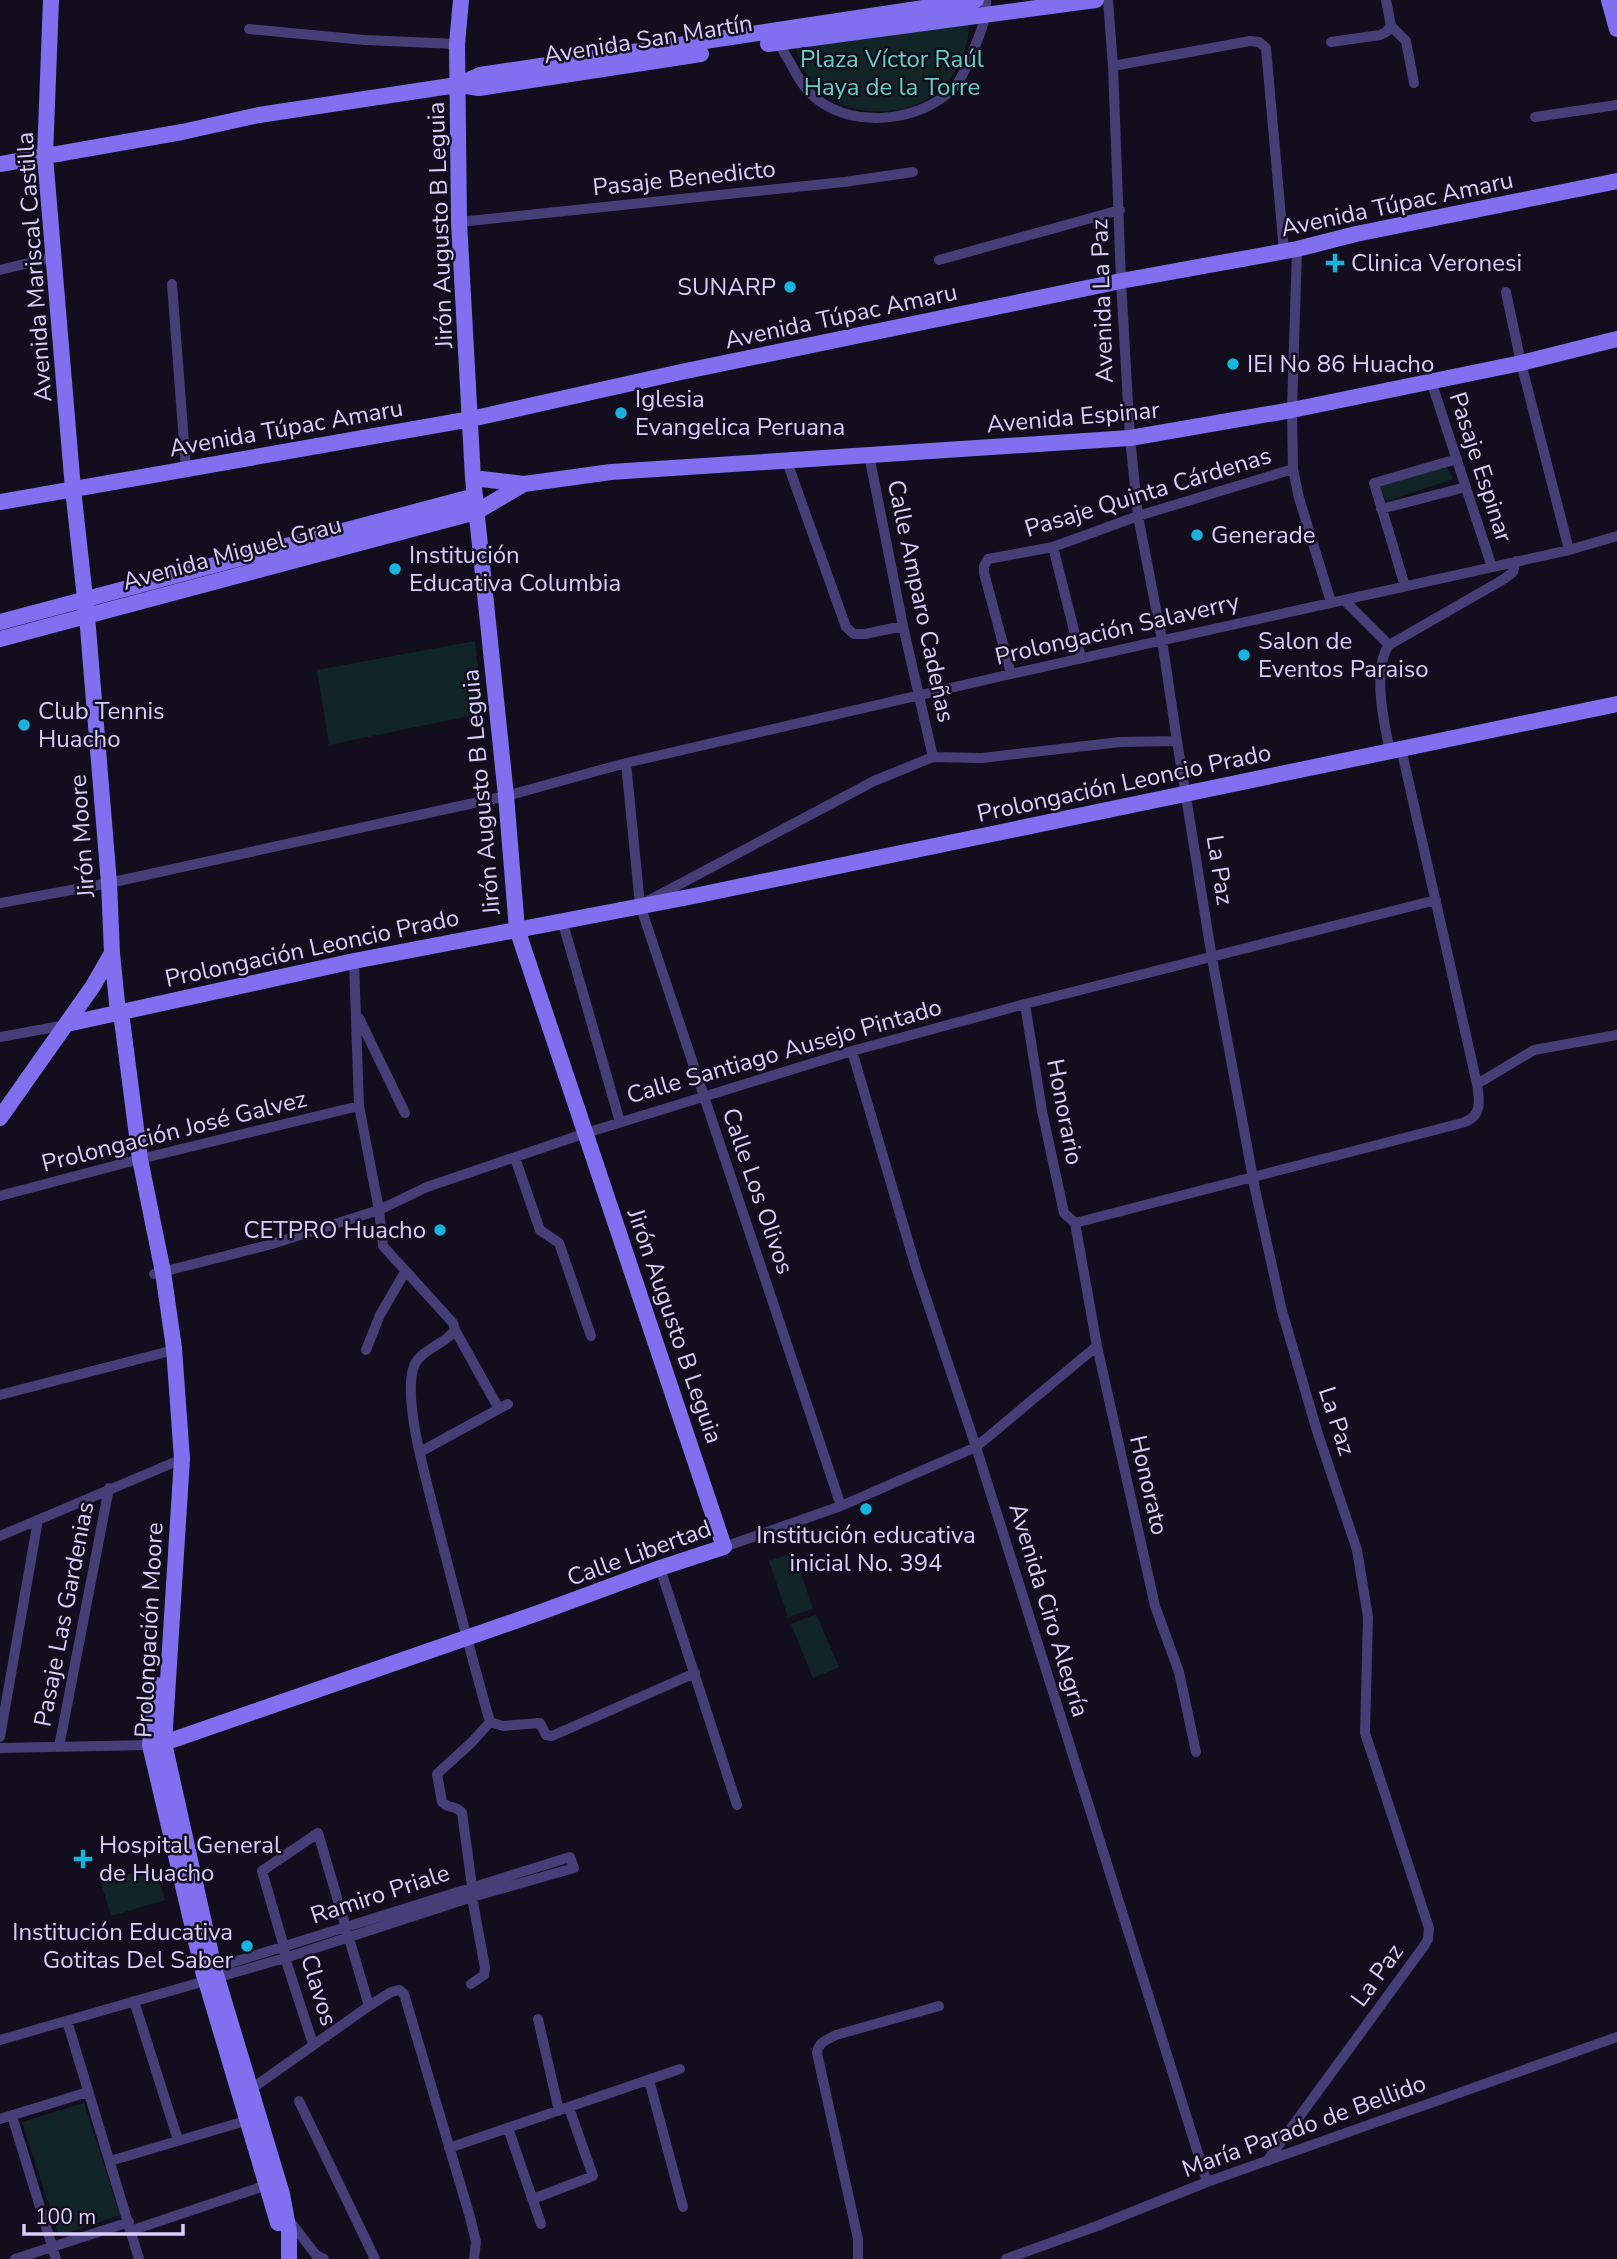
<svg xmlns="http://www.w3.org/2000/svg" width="1617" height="2259" font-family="'Nunito Sans',sans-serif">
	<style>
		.green { fill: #122526 }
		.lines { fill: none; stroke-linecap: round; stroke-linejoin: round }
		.street { stroke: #453e77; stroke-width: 10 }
		.secondary { stroke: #8070f0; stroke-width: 16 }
		.poi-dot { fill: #17b5dd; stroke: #120e1d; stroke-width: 2.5 }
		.labels { text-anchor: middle; stroke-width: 5; stroke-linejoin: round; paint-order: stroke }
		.street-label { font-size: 24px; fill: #d8cefa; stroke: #120e1d }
		.park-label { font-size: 24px; fill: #63d1c1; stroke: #120e1d }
		.poi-label { font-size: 24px; fill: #d8cefa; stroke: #120e1d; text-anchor: start }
	</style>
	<rect width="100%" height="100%" fill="#120e1d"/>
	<path class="green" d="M968 23C970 37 966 46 961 59 933 134 809 128 796 46Z
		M1445 463 1453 479 1386 501 1379 484Z
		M475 641 483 713 329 745 317 670Z
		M794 1553 813 1609 788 1617 769 1561Z
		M816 1614 839 1667 813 1678 791 1624Z
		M155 1866 165 1900 111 1916 101 1882Z
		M84 2103 120 2215 59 2236 22 2122Z"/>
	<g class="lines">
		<path class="street" d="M1108 0 1113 66 1121 281 1130 438 1138 516 1162 640 1177 741 1212 958 1255 1189 1282 1311 1317 1431 1357 1550 1368 1617 1365 1733 1429 1928 1428 1939 1424 1946 1267 2161
			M1391 26 1406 41 1414 83
			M249 29 365 40 457 44
			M778 38C780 48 787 57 792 66 798 78 808 93 818 100 856 129 920 121 953 89 962 79 968 64 973 51 980 34 987 19 986 0
			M1331 42 1380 35 1386 32 1391 26 1386 0
			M1113 66 1250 41 1259 42 1266 48 1284 251
			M1535 117 1617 105
			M459 222 844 182 913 172
			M1297 249 1292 410 1293 469 1299 498 1331 602
			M939 260 1120 210
			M0 270 54 257
			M172 284 186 469
			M1506 292 1521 363 1569 550
			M1431 381 1492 567
			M869 455 903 626 933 757
			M786 459 846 627 854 634H865L903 626
			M1381 509 1466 487
			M1053 547 1081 658
			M1405 586 1374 483 1457 459
			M1344 600 1389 645
			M1011 674 984 573V566L988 559 1053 547 1138 516 1293 469
			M1390 751C1384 724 1372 669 1389 645L1504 579 1513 572 1516 561
			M626 763 640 905 841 1506
			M646 902 874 781 933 757 982 758 1120 742 1177 741
			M0 903 109 883 506 796 626 763 1011 674 1569 550 1617 536
			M562 920 620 1122
			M354 961 359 1106 379 1210 383 1246 453 1323 455 1330C445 1345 418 1350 413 1369 404 1403 425 1475 434 1511 452 1581 470 1652 490 1722
			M1025 1004 1042 1111 1064 1213 1075 1223
			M359 1018 405 1113
			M0 1037 66 1025
			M852 1051 916 1268 976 1447 1207 2182
			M1477 1084 1534 1050 1617 1035
			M515 1158 540 1230 559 1243 591 1336
			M0 1196 140 1159 359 1106
			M1075 1223 1462 1123C1482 1117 1480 1102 1477 1084L1401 748
			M1075 1223 1097 1346 1155 1606 1179 1672 1196 1752
			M154 1274 272 1244 379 1210 427 1187 586 1133 852 1051 1025 1004 1436 900
			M455 1330 499 1409
			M366 1350 380 1315 405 1272
			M0 1395 174 1350
			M420 1452 508 1404
			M0 1536 182 1459
			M724 1547 841 1506 976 1447 1097 1346
			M660 1568 737 1805
			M490 1722 503 1726 540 1723 546 1735 552 1736 695 1673
			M0 1737 38 1520
			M59 1747 109 1488
			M0 1748 150 1745
			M472 1886 462 1813C457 1805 448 1809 442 1802L437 1774 472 1742 490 1722
			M471 1984 484 1975 485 1968 472 1897
			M134 2001 178 2140
			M538 2019 559 2111
			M67 2021 139 2259
			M0 2040 285 1958 472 1897 574 1868 570 1857 208 1970
			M313 2044 285 1958 284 1947 262 1871 318 1833 369 2006
			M649 2080 683 2207
			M251 2089 369 2006 391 1992 399 1990 404 1994 470 2217 476 2242 474 2259
			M299 2101 375 2259
			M12 2116 56 2259
			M0 2119 88 2092
			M508 2128 541 2224
			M449 2148 680 2069
			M110 2161 252 2119
			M533 2199 593 2176 569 2108
			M289 2220 316 2255 324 2259
			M130 2231 273 2183
			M15 2259 129 2222
			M858 2259V2239L817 2053C819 2041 827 2040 836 2035L939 2006
			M1006 2259 1097 2226 1207 2182 1617 2037"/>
		<path class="secondary" d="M51 0 45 156 73 489 87 616 109 883 112 953 118 1013 122 1020 140 1159 163 1272 174 1348 182 1459 164 1743 214 1968 282 2194 289 2232V2259
			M1609 0 1617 29
			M768 44 1096 0
			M460 85 479 88 701 54
			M0 164 182 132 259 115 457 85 480 75 976 0
			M473 478 524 484 611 472 1130 438 1292 410 1521 363 1617 339
			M0 502 471 419 681 372 1121 281 1297 249 1356 234 1617 181
			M0 622 475 496
			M0 639 476 512 524 484
			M67 1024 354 961 694 896 1617 704
			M0 1118 93 986 112 953
			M157 1685 150 1745 203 1971 278 2223
			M150 1745 164 1743 541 1612 660 1568 724 1547 517 929 506 796 473 478 459 222 457 44 461 0"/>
	</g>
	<g class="poi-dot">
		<path d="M1331.5 252.5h7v7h7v7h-7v7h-7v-7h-7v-7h7z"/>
		<circle cx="790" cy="287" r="7"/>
		<circle cx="1233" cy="364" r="7"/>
		<circle cx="621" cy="413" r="7"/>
		<circle cx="1197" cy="535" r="7"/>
		<circle cx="395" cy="569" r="7"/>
		<circle cx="1244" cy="655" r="7"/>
		<circle cx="24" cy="725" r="7"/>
		<circle cx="440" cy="1230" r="7"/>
		<circle cx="866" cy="1509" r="7"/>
		<path d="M79.5 1848.5h7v7h7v7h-7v7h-7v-7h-7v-7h7z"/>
		<circle cx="247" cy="1946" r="7"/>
	</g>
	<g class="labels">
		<g class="street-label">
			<text transform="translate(648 39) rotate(-9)" y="8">Avenida San Martín</text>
			<text transform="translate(684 178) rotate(-6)" y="8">Pasaje Benedicto</text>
			<text transform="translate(1397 204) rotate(-12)" y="8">Avenida Túpac Amaru</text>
			<text transform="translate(440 225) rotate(-92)" y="8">Jirón Augusto B Leguia</text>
			<text transform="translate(34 267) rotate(-94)" y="8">Avenida Mariscal Castilla</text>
			<text transform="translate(1102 301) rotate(-92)" y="8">Avenida La Paz</text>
			<text transform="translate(841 316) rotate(-12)" y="8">Avenida Túpac Amaru</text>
			<text transform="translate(1073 417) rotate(-5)" y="8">Avenida Espinar</text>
			<text transform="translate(286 428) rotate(-10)" y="8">Avenida Túpac Amaru</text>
			<text transform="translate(1481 467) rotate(72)" y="8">Pasaje Espinar</text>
			<text transform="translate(1148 492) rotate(-17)" y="8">Pasaje Quinta Cárdenas</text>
			<text transform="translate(232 553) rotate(-15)" y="8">Avenida Miguel Grau</text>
			<text transform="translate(921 601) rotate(78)" y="8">Calle Amparo Cadeñas</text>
			<text transform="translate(1117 629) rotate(-13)" y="8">Prolongación Salaverry</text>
			<text transform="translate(1124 783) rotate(-12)" y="8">Prolongación Leoncio Prado</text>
			<text transform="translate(481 792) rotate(-95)" y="8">Jirón Augusto B Leguia</text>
			<text transform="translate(82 836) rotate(-94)" y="8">Jirón Moore</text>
			<text transform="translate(1220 870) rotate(81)" y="8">La Paz</text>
			<text transform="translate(312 948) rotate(-12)" y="8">Prolongación Leoncio Prado</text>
			<text transform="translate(784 1051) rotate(-16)" y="8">Calle Santiago Ausejo Pintado</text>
			<text transform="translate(1065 1112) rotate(79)" y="8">Honorario</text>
			<text transform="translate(174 1131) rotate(-14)" y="8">Prolongación José Galvez</text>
			<text transform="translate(758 1191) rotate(71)" y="8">Calle Los Olivos</text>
			<text transform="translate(675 1326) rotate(71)" y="8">Jirón Augusto B Leguia</text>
			<text transform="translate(1337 1421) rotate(72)" y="8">La Paz</text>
			<text transform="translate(1149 1485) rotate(77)" y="8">Honorato</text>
			<text transform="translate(639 1553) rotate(-20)" y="8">Calle Libertad</text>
			<text transform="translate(1049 1610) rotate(73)" y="8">Avenida Ciro Alegría</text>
			<text transform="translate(64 1614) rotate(-79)" y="8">Pasaje Las Gardenias</text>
			<text transform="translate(149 1630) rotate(-87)" y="8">Prolongación Moore</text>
			<text transform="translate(380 1894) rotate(-18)" y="8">Ramiro Priale</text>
			<text transform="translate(1377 1975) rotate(-54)" y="8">La Paz</text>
			<text transform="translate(319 1990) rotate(73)" y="8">Clavos</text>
			<text transform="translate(1304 2126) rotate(-20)" y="8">María Parado de Bellido</text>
		</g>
		<g class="park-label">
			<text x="892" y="67">Plaza Víctor Raúl<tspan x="892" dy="28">Haya de la Torre</tspan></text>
		</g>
		<g class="poi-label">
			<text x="1351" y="271">Clinica Veronesi</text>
			<text x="776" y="295" text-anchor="end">SUNARP</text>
			<text x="1247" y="372">IEI No 86 Huacho</text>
			<text x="635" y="407">Iglesia<tspan x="635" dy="28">Evangelica Peruana</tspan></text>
			<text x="1211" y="543">Generade</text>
			<text x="409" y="563">Institución<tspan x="409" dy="28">Educativa Columbia</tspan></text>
			<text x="1258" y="649">Salon de<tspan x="1258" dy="28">Eventos Paraiso</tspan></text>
			<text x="38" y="719">Club Tennis<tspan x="38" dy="28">Huacho</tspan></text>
			<text x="426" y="1238" text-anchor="end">CETPRO Huacho</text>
			<text x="866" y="1543" text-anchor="middle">Institución educativa<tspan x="866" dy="28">inicial No. 394</tspan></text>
			<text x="99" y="1853">Hospital General<tspan x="99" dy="28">de Huacho</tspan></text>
			<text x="233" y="1940" text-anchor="end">Institución Educativa<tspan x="233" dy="28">Gotitas Del Saber</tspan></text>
		</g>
	</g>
	<path d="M24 2224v10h159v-10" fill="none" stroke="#d8cefa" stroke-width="3.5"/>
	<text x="35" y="2224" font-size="21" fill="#d8cefa" stroke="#120e1d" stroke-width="5" paint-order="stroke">100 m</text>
</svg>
